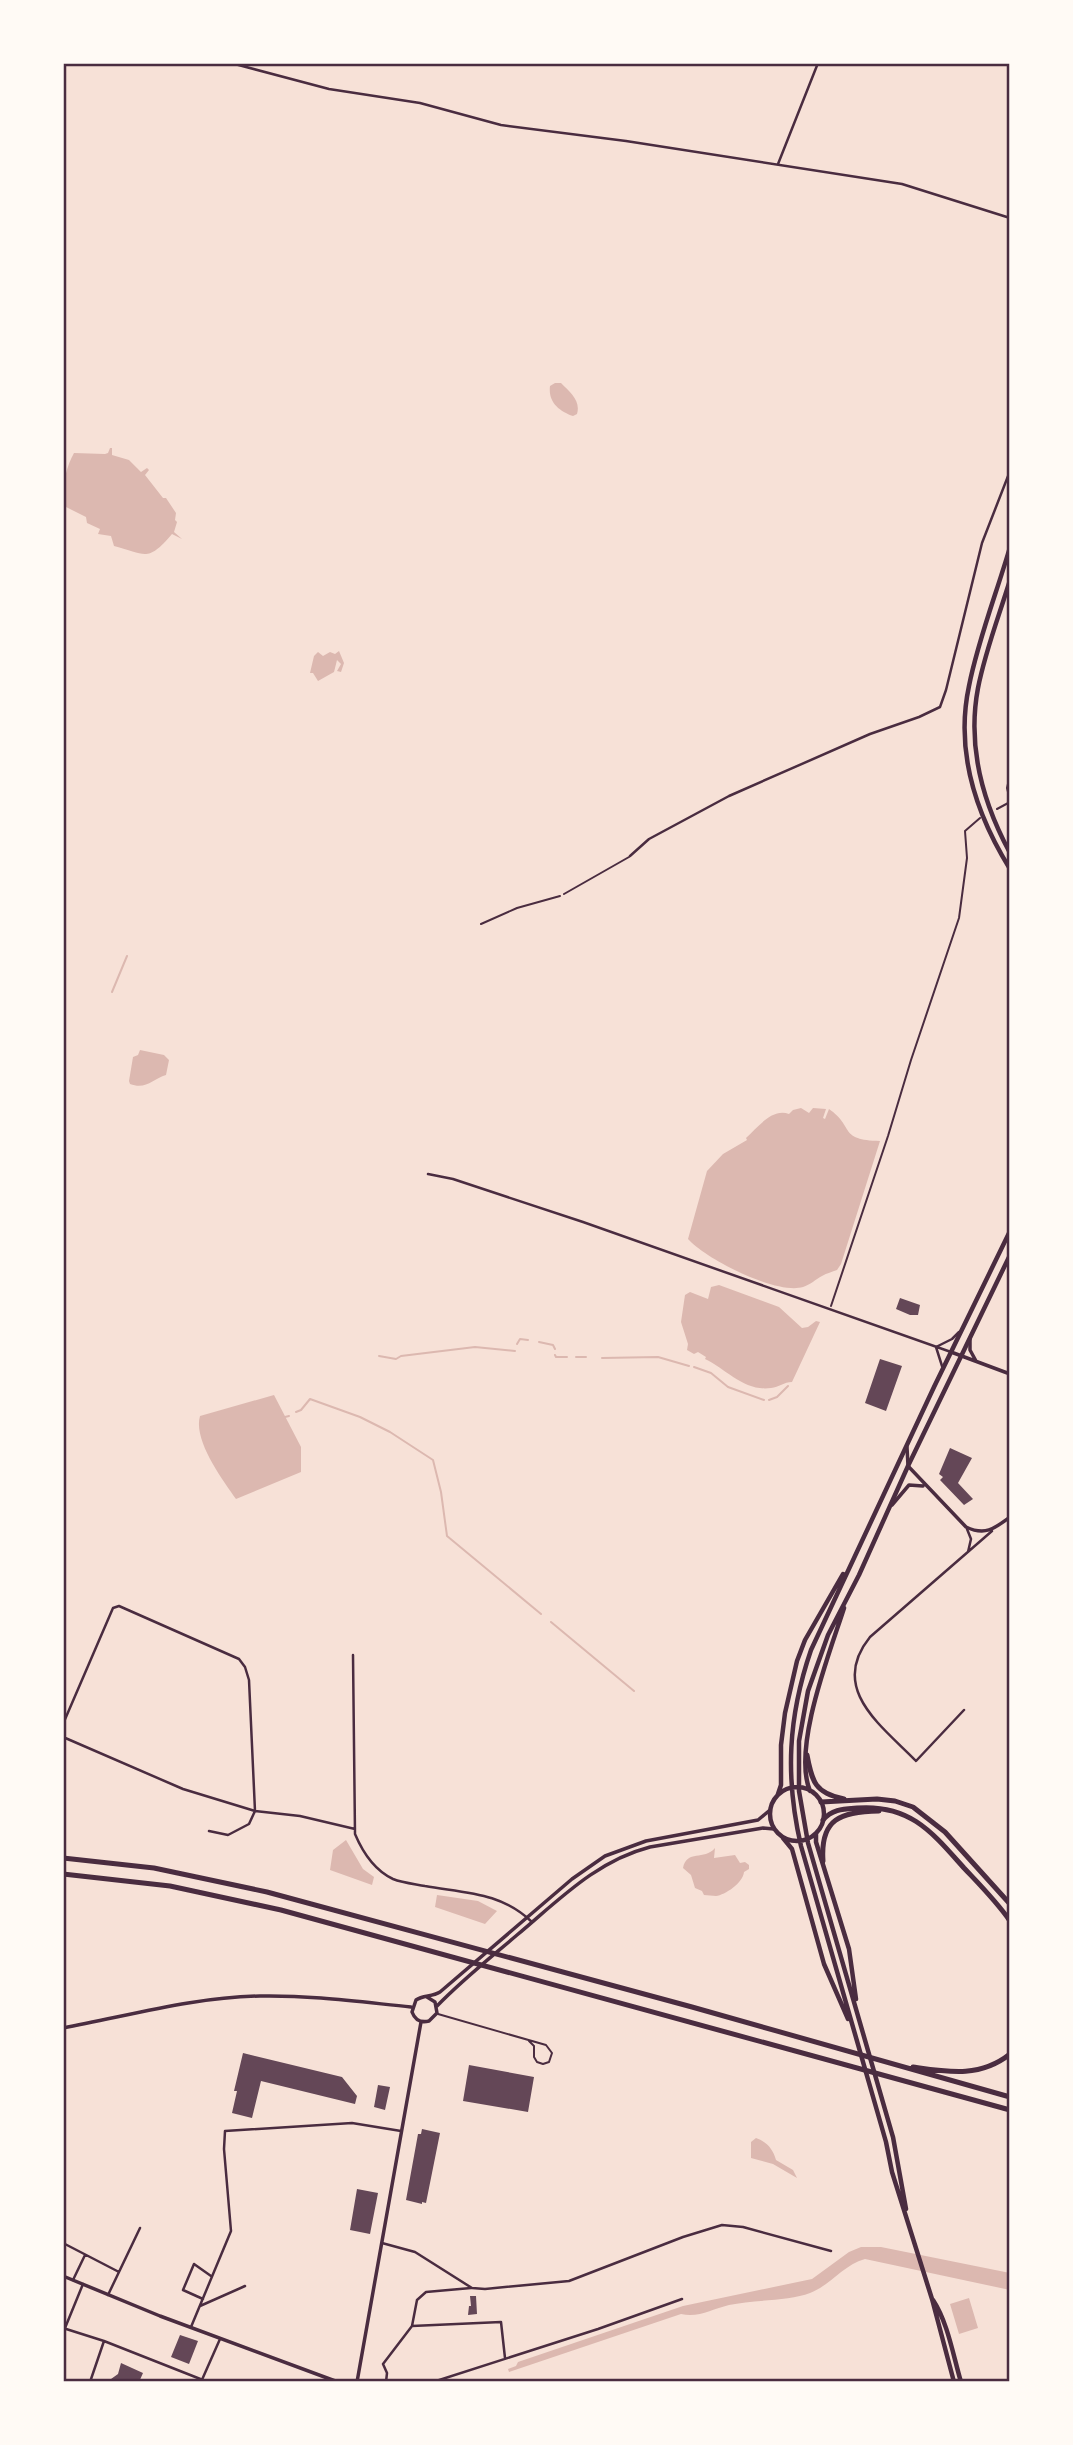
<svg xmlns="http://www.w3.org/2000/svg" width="1073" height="2445" font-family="Raleway,sans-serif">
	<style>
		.water { fill: #dcb8b0 }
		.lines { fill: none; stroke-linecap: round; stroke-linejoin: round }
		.stream { stroke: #dcb8b0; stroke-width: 2 }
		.building { fill: #644757 }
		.path { stroke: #4a2c40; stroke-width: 2 }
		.service { stroke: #4a2c40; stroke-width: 2 }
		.minor { stroke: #4a2c40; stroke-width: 2.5 }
		.tertiary { stroke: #4a2c40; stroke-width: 3.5 }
		.primary { stroke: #4a2c40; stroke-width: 4.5 }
		.motorway { stroke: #4a2c40; stroke-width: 5 }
		.neatline { fill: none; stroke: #4a2c40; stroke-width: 2.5 }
	</style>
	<rect width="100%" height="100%" fill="#f7e1d7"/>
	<path class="water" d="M555 383H561C570 392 581 401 577 414L573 416C559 411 548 402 550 386Z
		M110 448H112V455L129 460 141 472 147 468 149 470 145 475 163 498H166L176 513 175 520 177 522 174 532 182 539 172 534C148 562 147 555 114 546L111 536 98 534 100 529 87 523 86 517 64 506C62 488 65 469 74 453L105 454 108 453Z
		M339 651 344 663 341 672 337 671 341 664 337 660 334 672 318 681 313 673H310L314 656 318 652 323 656 330 652 335 654Z
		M140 1050 164 1055 169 1060 166 1075C153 1079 146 1090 130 1084L129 1081 133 1057 138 1055Z
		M801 1108 809 1113 813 1108 826 1109 823 1118 825 1119 829 1109C855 1127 838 1140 880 1141L841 1264 837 1270C832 1272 827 1273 822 1276 816 1279 810 1285 803 1287 776 1295 706 1259 688 1239L707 1171 723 1154 747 1140 746 1138C758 1127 772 1108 789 1114L793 1110Z
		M719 1285 779 1307 802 1328 808 1327 816 1321 820 1322 792 1382C784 1382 779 1387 771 1388 745 1392 726 1369 705 1359L706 1357 698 1352 694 1354 687 1350 688 1344 681 1322 685 1295 690 1292 708 1299 711 1287Z
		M274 1395 301 1447V1472L236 1499C222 1479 193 1440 200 1416Z
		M346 1840 363 1869 374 1877 372 1885 330 1870 333 1850Z
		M715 1848 714 1858 735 1855 740 1863 745 1862 749 1865V1869L744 1872C743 1883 725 1895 716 1896 712 1896 708 1895 704 1895L702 1891 695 1888 691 1875 683 1868C687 1849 704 1861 715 1848Z
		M437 1895 478 1901 497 1911 485 1924 435 1907Z
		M756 2138C767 2142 773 2149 776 2160L793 2170 797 2178 773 2164 751 2158V2142Z
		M861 2247H881L1010 2273V2290L865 2259C843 2265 831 2285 810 2293 789 2301 752 2300 729 2305 712 2309 699 2318 681 2314L509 2372 508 2369 516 2366 518 2362 683 2306 812 2279 849 2252Z
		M969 2298 978 2328 959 2334 950 2304Z"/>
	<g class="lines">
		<path class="stream" d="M112 992 127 956
			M539 1342 553 1345 555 1349
			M517 1344 520 1339 528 1340
			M555 1355 556 1357H567
			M379 1356 396 1359 401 1356 475 1347 515 1351
			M576 1357H586
			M602 1358 658 1357 689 1366
			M694 1367 711 1373 728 1387 764 1400
			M769 1400 777 1397 788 1386
			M296 1412 301 1410 310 1399 360 1417 390 1432 433 1460 441 1492 447 1536 541 1614
			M285 1417 289 1416
			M551 1622 634 1691"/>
	</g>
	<path class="building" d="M900 1298 920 1305 918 1315H910L896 1309Z
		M880 1359 902 1366 886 1411 865 1403Z
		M950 1448 972 1458 958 1483 973 1499 964 1505 940 1480 943 1477 939 1474Z
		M243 2053 342 2077 357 2096 355 2104 261 2081 252 2118 232 2113 237 2091H234Z
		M469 2065 534 2077 528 2112 463 2101Z
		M378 2085 390 2087 385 2110 374 2107Z
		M422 2129 440 2133 426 2203 422 2202V2204L406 2200 418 2134H421Z
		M357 2189 378 2193 370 2234 350 2230Z
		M470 2296H476L477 2314 468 2315 469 2306H471Z
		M180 2335 198 2341 189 2364 171 2357Z
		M121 2363 143 2373 139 2382H111V2379L118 2374Z"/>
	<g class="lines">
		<path class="path" d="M1010 775 1007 788 1010 800
			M997 809 1010 802
			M481 924 517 908 560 896
			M831 1306 888 1136 911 1060 959 918 967 858 965 831 980 818"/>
		<path class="service" d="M564 894 629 857
			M438 2014 546 2045 552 2053 549 2062 543 2064 537 2062 534 2057V2046L529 2041"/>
		<path class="minor" d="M231 63 329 89 420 103 501 125 626 141 902 184 1010 218
			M778 164 818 63
			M630 856 649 839 729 796 870 734 919 717 940 707 946 690 982 543 1010 471
			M428 1174 453 1179 583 1222 951 1352
			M936 1347 952 1339 959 1332
			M936 1347 942 1366
			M967 1529 971 1539 968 1552
			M353 1655 355 1834C363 1853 374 1870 393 1879 403 1883 415 1884 425 1886 465 1893 501 1892 532 1922
			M964 1710 916 1761C882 1726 828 1689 870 1637L992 1531
			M63 1724 113 1608 119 1606 239 1659 245 1667 249 1680 255 1811 249 1824 228 1835 209 1831
			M63 1737 183 1789 255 1811 300 1816 355 1829
			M63 2243 119 2272
			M382 2243 415 2252 472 2288 485 2289 569 2281 683 2237 722 2225 743 2227 831 2251
			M73 2280 85 2255
			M108 2295 140 2228
			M203 2299 183 2290 194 2264 211 2276
			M200 2306 245 2286
			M412 2326 501 2322 505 2358
			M191 2327 231 2231 224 2149 225 2131 352 2123 401 2131
			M63 2328 104 2341 208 2382
			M65 2328 83 2284
			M90 2382 104 2341
			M201 2382 220 2339
			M386 2382 387 2373 383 2364 412 2326 417 2300 426 2292 471 2288
			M433 2382 598 2329 682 2299"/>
		<path class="tertiary" d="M970 1339V1350L976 1361
			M951 1352 1010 1374
			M907 1447 908 1466 966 1527C985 1536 994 1529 1010 1517
			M892 1505 909 1485 923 1486
			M427 1997 435 2002 437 2013 429 2021C421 2023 415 2020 412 2012L416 2000C423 1995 432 1997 440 1992L572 1879 605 1856 646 1841 758 1820 770 1810
			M437 2006C462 1980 490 1958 517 1935 559 1900 596 1861 650 1847L763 1828 774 1829
			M63 2028C128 2016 194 1997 260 1996 311 1995 361 2002 411 2007
			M63 2276 160 2316 338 2382
			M357 2382 421 2022"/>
		<path class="primary" d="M1010 547C997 592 978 640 969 686 955 751 976 814 1010 869
			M1010 580C999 616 985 652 978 688 967 746 983 803 1010 853
			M770 1814a27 27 0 1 1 54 0a27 27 0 1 1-54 0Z
			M810 1791C792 1748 830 1652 844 1608
			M778 1794 781 1785V1745L785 1713 797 1661 805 1640 843 1574
			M816 1834V1842L849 1949 856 1999
			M783 1838 792 1849 824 1964 848 2019
			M906 2209 893 2137 808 1843 799 1791V1741L808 1691 828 1635 859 1575 908 1466 1010 1255
			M933 2300C948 2323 953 2355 961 2382
			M954 2382 932 2299 892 2172 886 2142 801 1846C785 1777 788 1717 811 1650L934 1387 1010 1231"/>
		<path class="motorway" d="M807 1755C812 1782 815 1793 844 1799
			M821 1802 877 1799 895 1801 913 1807 945 1832 1010 1904
			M823 1820C832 1809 844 1809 857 1808 910 1804 932 1832 964 1868 980 1885 997 1902 1010 1921
			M63 1858 154 1868 267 1892 692 2007 1010 2097
			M823 1861C820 1818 841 1812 879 1811
			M63 1874 170 1886 281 1910 1010 2110
			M913 2067C948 2072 980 2078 1010 2054"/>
	</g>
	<rect width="1073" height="2445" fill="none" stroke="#fffaf5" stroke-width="130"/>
	<rect x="65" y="65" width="943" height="2315" class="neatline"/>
</svg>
